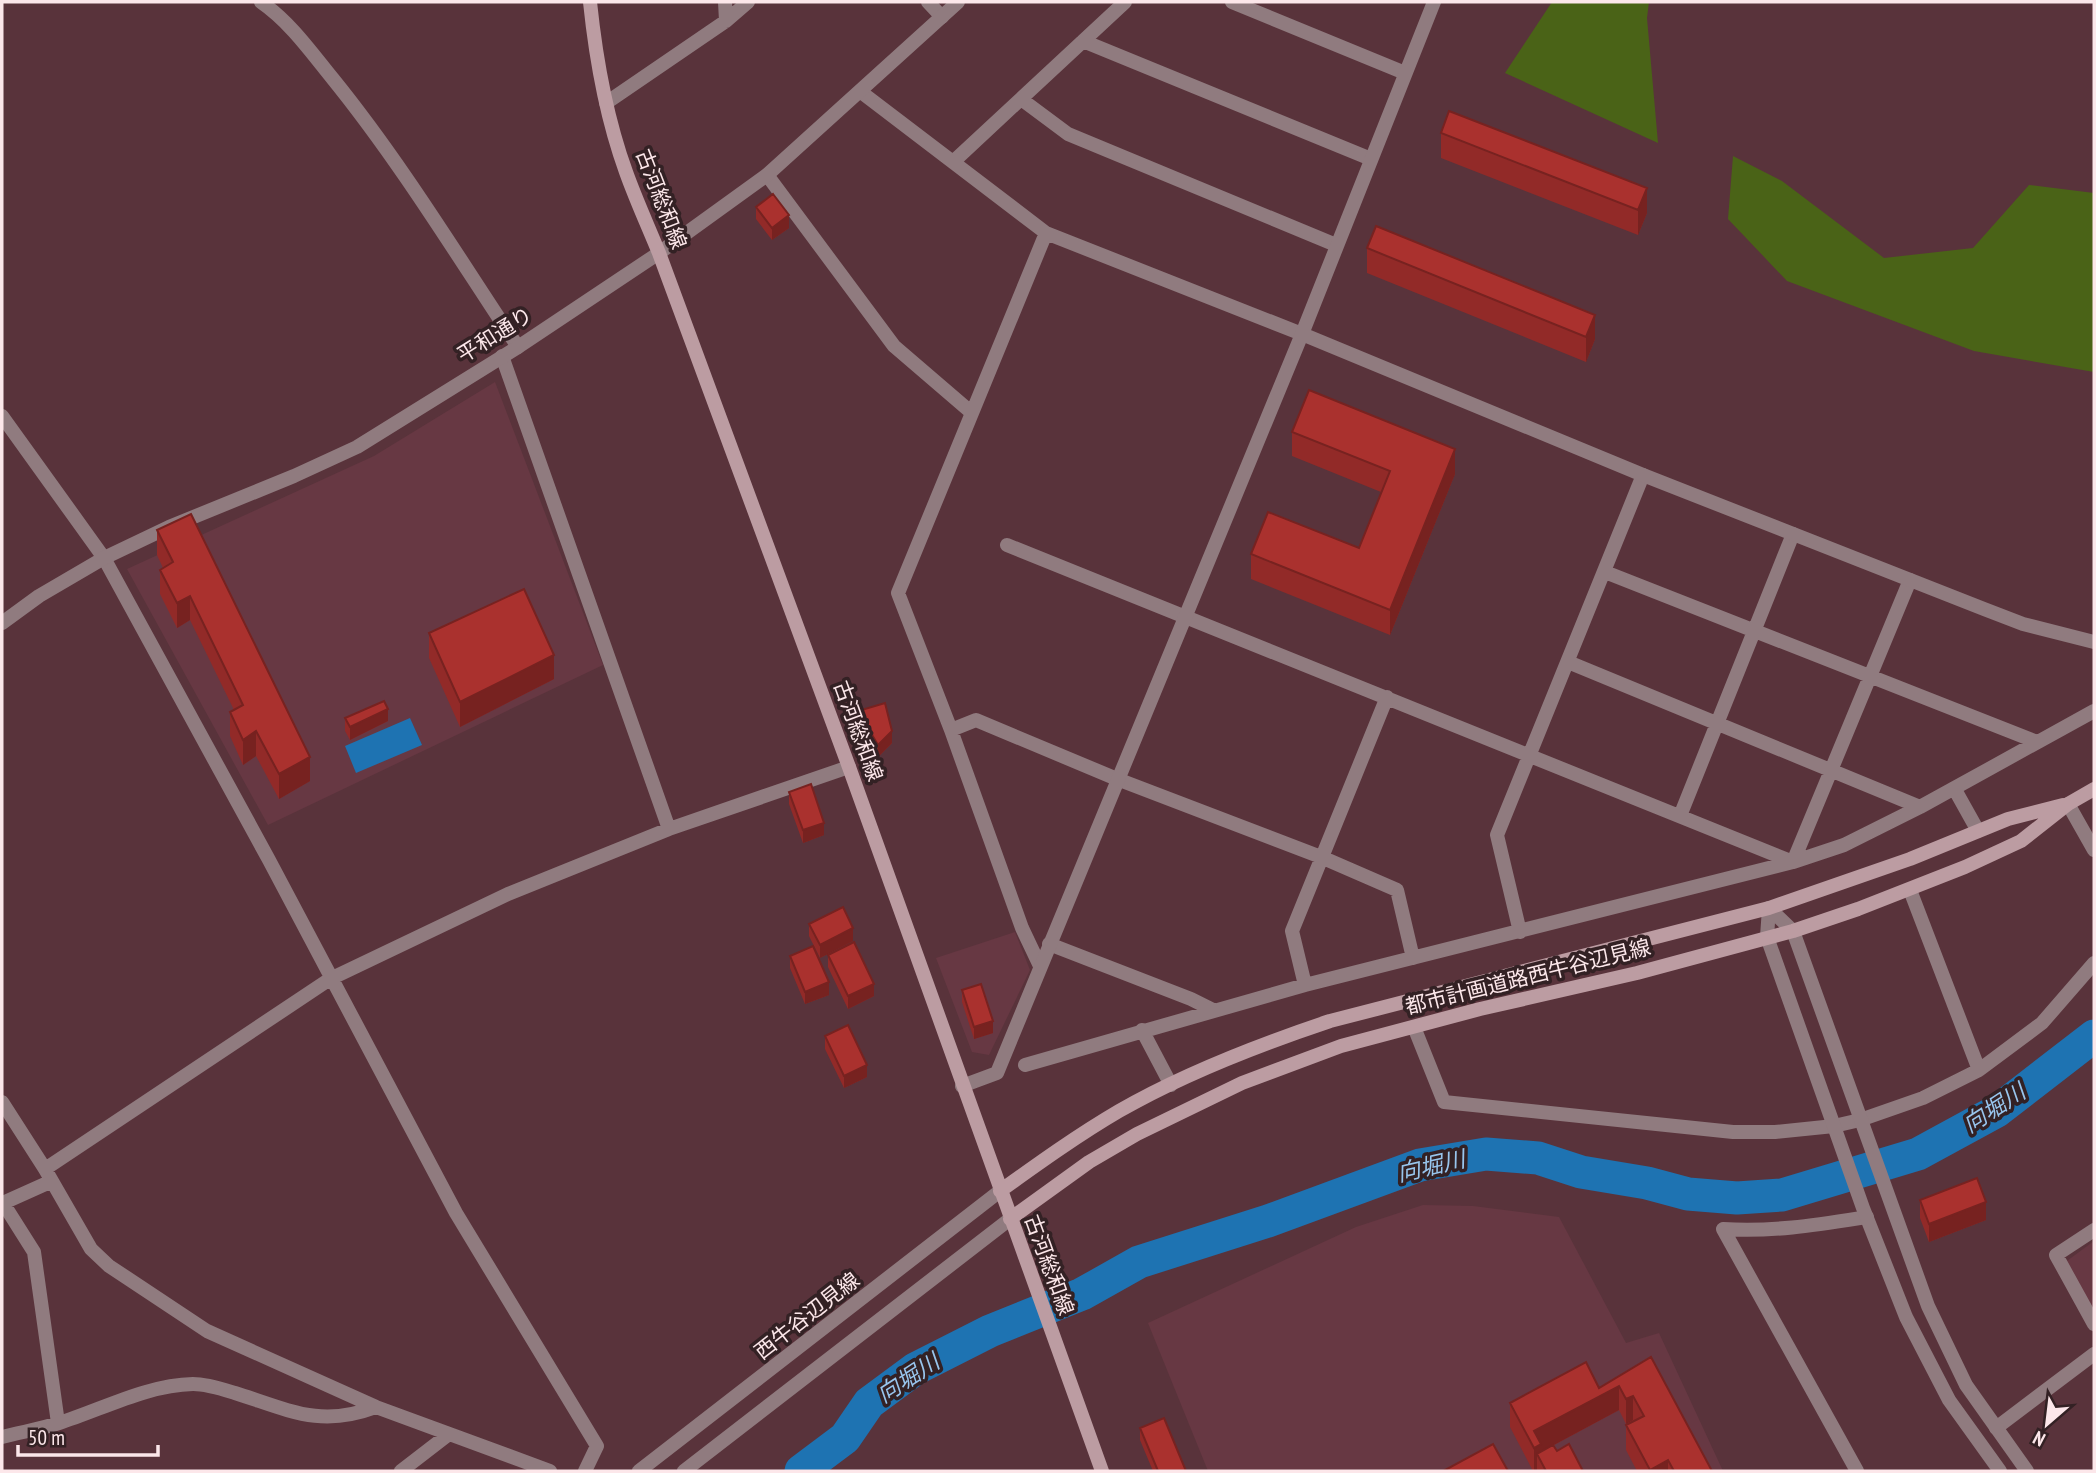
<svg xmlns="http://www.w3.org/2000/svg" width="2096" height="1473" font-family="'PT Sans Narrow','Noto Sans JP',sans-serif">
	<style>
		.built { fill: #673843 }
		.green { fill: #4a6317 }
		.water { fill: #1e73b2 }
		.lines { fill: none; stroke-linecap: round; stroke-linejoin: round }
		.river { stroke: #1e73b2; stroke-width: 33 }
		.minor { stroke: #907b7f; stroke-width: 14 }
		.tertiary { stroke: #907b7f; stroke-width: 14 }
		.secondary { stroke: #bc9ca2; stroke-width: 14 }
		.wall { fill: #922a28 }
		.shaded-wall { fill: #772220 }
		.building { fill: #aa312e; stroke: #772220; stroke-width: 2 }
		.labels { text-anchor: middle; stroke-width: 7; stroke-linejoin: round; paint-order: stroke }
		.street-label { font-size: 21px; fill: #fce7ea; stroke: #332124 }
		.water-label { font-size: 23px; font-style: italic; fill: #98c5ed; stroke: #332124 }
	</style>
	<rect width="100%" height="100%" fill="#59333b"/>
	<path class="built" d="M495 382 603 665 268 825 127 569 374 456Z
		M1015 932 1030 970 989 1055 972 1052 936 958Z
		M1423 1205 1473 1206 1559 1217 1626 1343 1659 1333 1723 1471H1208L1148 1323 1356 1227Z
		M2094 1241V1334L2056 1269Z"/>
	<path class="green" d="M1552 2H1649L1647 18 1658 143 1505 73Z
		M1733 156 1782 181 1884 258 1973 248 2029 185 2094 193V372L1974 351 1787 281 1728 219Z"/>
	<path class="water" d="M410 718 422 745 356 773 345 746Z"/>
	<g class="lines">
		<path class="river" d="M801 1471 845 1438 869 1403 915 1369 990 1331 1082 1294 1139 1262 1268 1221 1420 1165 1486 1154 1538 1158 1581 1172 1647 1183 1688 1194 1737 1198 1782 1195 1918 1154 1997 1111 2094 1036"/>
		<path class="minor" d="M261 2C290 22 311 52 333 79 401 163 458 257 518 347
			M725 2 726 21
			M928 2 942 17
			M1232 2 1405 73
			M1083 41 1371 159
			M861 92 1046 233 1302 334
			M1021 99 1068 134 1336 245
			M606 103 726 21 748 2
			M953 162 1125 2
			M767 175 894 346 972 413
			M502 356 669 829
			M2 416 104 558 269 860 456 1213 597 1446 585 1471
			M1007 545 1793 862 1910 580
			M1605 572 2037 742
			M1568 662 1920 807
			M951 730 976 720 1117 779 1321 857 1397 890 1413 958
			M1954 788 1978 831
			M2068 804 2094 850
			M1680 816 1793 534
			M1910 890 1979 1070
			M1520 932 1497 835 1643 475
			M1049 944 1191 999 1213 1010
			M1040 966 1022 928 951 730 898 593 1046 233
			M1305 985 1292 931 1387 697
			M1414 1027 1444 1102 1733 1132H1775L1834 1126 1860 1120 1923 1098 1979 1070 2042 1023 2094 963
			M1142 1030 1171 1085
			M1025 1065 1305 985 1793 862 1844 845 1920 807 2094 711
			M2 1102 45 1169 91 1249 109 1266 207 1331 376 1407 550 1471
			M45 1169 330 979 508 894 669 829 849 767
			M52 1181 3 1203 34 1252 58 1423
			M2094 1230 2056 1255 2094 1324
			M1996 1428 2094 1354
			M2 1437C21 1432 41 1429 59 1423 103 1409 147 1385 193 1384 207 1384 222 1389 235 1393 289 1410 320 1428 376 1407
			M401 1471 449 1434
			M1857 1471 1723 1229C1775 1232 1816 1225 1867 1217"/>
		<path class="tertiary" d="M1302 334 1643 475 1984 609 2023 624 2094 642
			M2 623 39 596 104 558 169 527 294 476 357 447 518 347 659 253 767 175 958 2
			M1769 908 1793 931 1928 1306 1966 1385 2027 1471
			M1769 908 1767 937 1863 1208 1906 1317 1949 1400 2000 1471
			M962 1086 997 1073 1302 334 1434 2
			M639 1471 1000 1191
			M684 1471 1010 1219"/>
		<path class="secondary" d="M590 2C596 60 606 117 626 172 636 200 648 226 659 253L849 767 1102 1471
			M1000 1191C1039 1163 1078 1135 1119 1111 1185 1073 1258 1045 1330 1021L1769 908 1910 859 2008 819 2063 805
			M1010 1219 1089 1162 1137 1134 1242 1083 1341 1046 1480 1009 1637 973 1793 931 1858 909 1965 867 2021 841 2068 804 2094 789"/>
	</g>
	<path class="wall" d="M1441 133 1647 213 1638 235 1441 158Z
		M756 207 789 228 772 240 756 219Z
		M1367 248 1595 339 1586 362 1367 273Z
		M1292 432 1455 474 1390 635 1251 579V554L1359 548 1381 492 1292 456Z
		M157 530 310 781 279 799 256 756 243 765 230 736V712L234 710 190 620 177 628 160 594V570L163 568 157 555Z
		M429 633 554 679 460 727 429 658Z
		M858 711 892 743 878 757 858 723Z
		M345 718 388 721 350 740 345 731Z
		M789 792 824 835 803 843 789 804Z
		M809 924 853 941 820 958 809 936Z
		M828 955 874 996 848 1009 828 967Z
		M790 956 829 995 805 1004 790 968Z
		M962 990 993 1033 974 1039 962 1002Z
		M825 1036 867 1077 844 1088 825 1049Z
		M1920 1200 1986 1220 1929 1242 1920 1218Z
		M1651 1357 1712 1471H1637L1626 1450V1425L1633 1421 1626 1424 1619 1410 1554 1445 1557 1451 1583 1471H1533L1510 1427V1403L1599 1388Z
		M1140 1428 1186 1471H1153L1140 1440Z"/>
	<path class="shaded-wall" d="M1647 188V213L1638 235V210Z
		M789 215V228L772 240V228Z
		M1595 315V339L1586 362V337Z
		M1455 449V474L1390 635V610Z
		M190 596V620L177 628V603Z
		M554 655V679L460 727V702Z
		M388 709V721L350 740V727Z
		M256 731V756L243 765V740Z
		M892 731V743L878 757V745Z
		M310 757V781L279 799V774Z
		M824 823V835L803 843V830Z
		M853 928V941L820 958V945Z
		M829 982V995L805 1004V992Z
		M874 984V996L848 1009V996Z
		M993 1021V1033L974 1039V1027Z
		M867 1065V1077L844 1088V1076Z
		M1986 1202V1220L1929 1242V1224Z
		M1619 1386V1410L1537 1454V1471H1534V1431Z
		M1633 1396V1420L1626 1424V1399Z
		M1668 1460V1471H1650V1470Z"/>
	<path class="building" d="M1449 111 1647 188 1638 210 1441 133Z
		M773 194 789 215 772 228 756 207Z
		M1376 226 1595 315 1586 337 1367 248Z
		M1309 390 1455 449 1390 610 1251 554 1268 512 1359 548 1390 471 1292 432Z
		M191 514 310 757 279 774 256 731 243 740 230 712 243 705 190 596 177 603 160 570 173 562 157 530Z
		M524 589 554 655 460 702 429 633Z
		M384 701 388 709 350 727 345 718Z
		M885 703 892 731 878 745 858 711Z
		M811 784 824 823 803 830 789 792Z
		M843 907 853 928 820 945 809 924Z
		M854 942 874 984 848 996 828 955Z
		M813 946 829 982 805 992 790 956Z
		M981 984 993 1021 974 1027 962 990Z
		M848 1025 867 1065 844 1076 825 1036Z
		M1977 1178 1986 1202 1929 1224 1920 1200Z
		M1651 1357 1712 1471H1674L1668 1460 1650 1470 1626 1425 1644 1416 1633 1396 1626 1399 1619 1386 1534 1431 1541 1444 1534 1448 1510 1403 1586 1362 1599 1388Z
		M1164 1418 1186 1471H1158L1140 1428Z
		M1493 1444 1508 1471H1446L1445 1470Z
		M1569 1444 1583 1471H1546L1537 1454 1553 1445 1557 1451Z"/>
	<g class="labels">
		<g class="street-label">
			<text transform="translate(661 199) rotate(69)" y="7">古河総和線</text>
			<text transform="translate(495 335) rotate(-32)" y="7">平和通り</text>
			<text transform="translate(858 731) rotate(70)" y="7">古河総和線</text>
			<text transform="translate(1528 977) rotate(-14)" y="7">都市計画道路西牛谷辺見線</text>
			<text transform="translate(1049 1265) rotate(70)" y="7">古河総和線</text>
			<text transform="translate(807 1316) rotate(-38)" y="7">西牛谷辺見線</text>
		</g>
		<g class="water-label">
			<text transform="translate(1994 1108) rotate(-33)" y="8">向堀川</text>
			<text transform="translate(1431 1166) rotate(-13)" y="8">向堀川</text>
			<text transform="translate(908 1378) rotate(-33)" y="8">向堀川</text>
		</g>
	</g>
	<rect width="2096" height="1473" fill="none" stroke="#fce7ea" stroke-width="7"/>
	<g transform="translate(2047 1424) rotate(208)" stroke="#332124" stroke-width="5" paint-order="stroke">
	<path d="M0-5L12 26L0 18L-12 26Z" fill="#fce7ea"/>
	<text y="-10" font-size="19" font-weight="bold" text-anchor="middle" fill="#fce7ea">N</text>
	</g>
	<path d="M18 1445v10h140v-10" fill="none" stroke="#fce7ea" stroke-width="3.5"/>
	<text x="28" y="1445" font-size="21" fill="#fce7ea" stroke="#332124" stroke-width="5" paint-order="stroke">50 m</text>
</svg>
